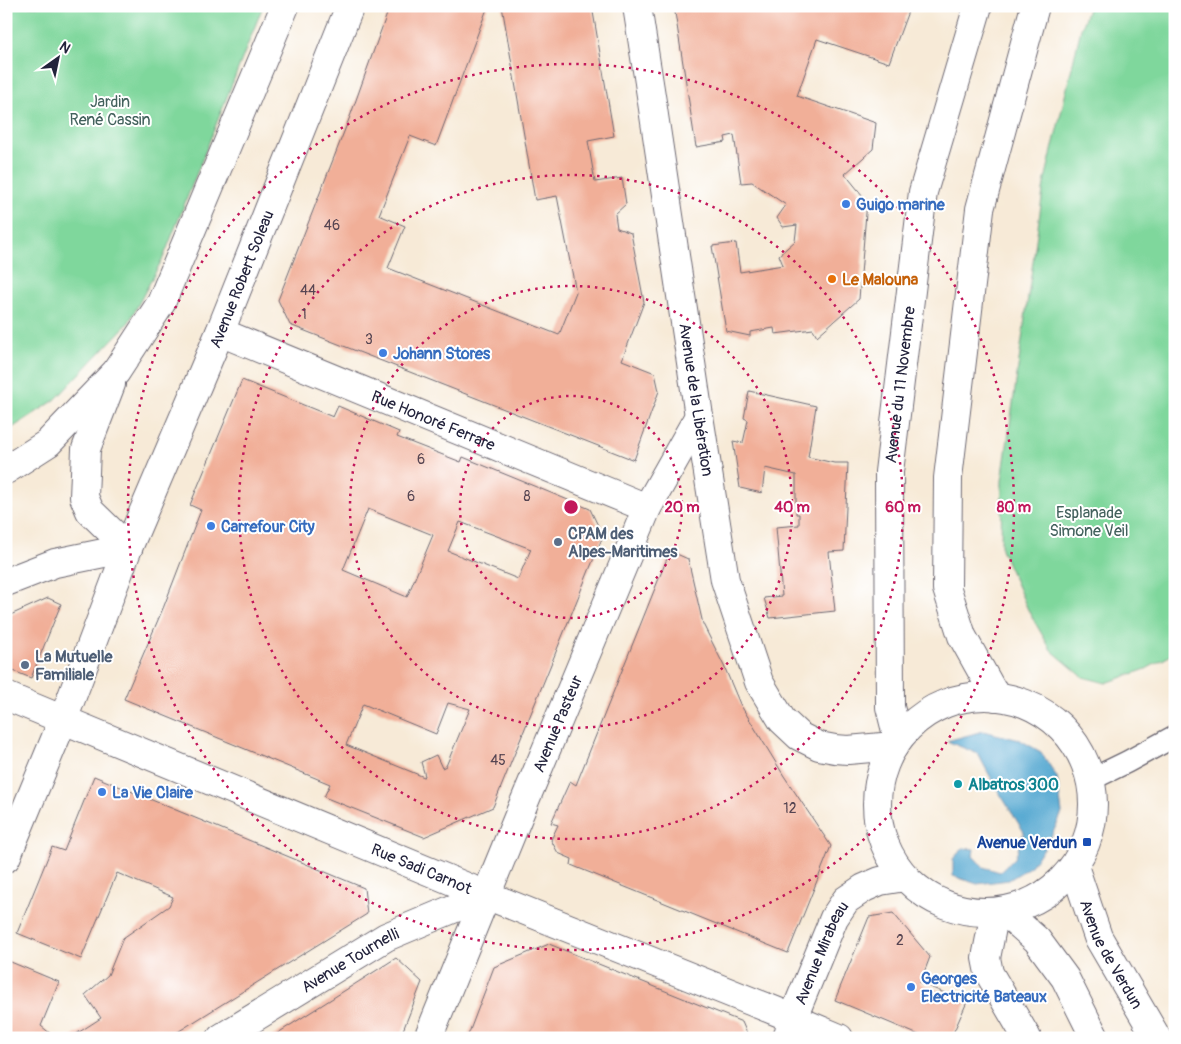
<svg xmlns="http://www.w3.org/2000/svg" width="1181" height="1044" viewBox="0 0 1181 1044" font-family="Pangolin,sans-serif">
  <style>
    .green { fill: #7fd79c; stroke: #507c6c }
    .water { fill: #56a9d1; stroke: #3c6686 }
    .building { fill: #f1af98; fill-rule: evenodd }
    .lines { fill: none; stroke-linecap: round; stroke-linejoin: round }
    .service-casing { stroke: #6d6872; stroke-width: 24 }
    .minor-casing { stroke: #6d6872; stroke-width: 30 }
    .tertiary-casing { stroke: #6d6872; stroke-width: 30 }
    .primary-casing { stroke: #6d6872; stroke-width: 30 }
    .service { stroke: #fff; stroke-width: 21 }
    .minor { stroke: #fff; stroke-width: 28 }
    .tertiary { stroke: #fff; stroke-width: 28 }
    .primary { stroke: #fff; stroke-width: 28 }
    .ring { fill: none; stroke: #c2185b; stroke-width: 2.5; stroke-dasharray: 2.5 5 }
    .shop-dot { fill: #3f7fe0; stroke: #fff; stroke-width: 2 }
    .food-dot { fill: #e8710a; stroke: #fff; stroke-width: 2 }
    .service-dot { fill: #5c6f8a; stroke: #fff; stroke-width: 2 }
    .culture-dot { fill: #0f9aa8; stroke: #fff; stroke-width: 2 }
    .transit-dot { fill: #1a4fb4; stroke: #fff; stroke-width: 2 }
    .labels { text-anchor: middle; stroke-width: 4; stroke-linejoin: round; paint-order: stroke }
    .number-label { font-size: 14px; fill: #564552 }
    .park-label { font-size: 16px; fill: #43615d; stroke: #fff }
    .shop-label { font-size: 16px; font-weight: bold; fill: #366cbe; stroke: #fff; text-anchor: start }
    .street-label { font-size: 16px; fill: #22223b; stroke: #fff }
    .food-label { font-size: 16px; font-weight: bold; fill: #c56008; stroke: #fff; text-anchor: start }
    .service-label { font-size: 16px; font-weight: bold; fill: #4e5e75; stroke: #fff; text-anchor: start }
    .culture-label { font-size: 16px; font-weight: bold; fill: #0d838f; stroke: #fff; text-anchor: start }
    .transit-label { font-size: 16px; font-weight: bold; fill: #164399; stroke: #fff; text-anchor: end }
    .centre { fill: #c2185b; stroke: #fff; stroke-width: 2.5 }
    .ring-label { font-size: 15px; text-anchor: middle; font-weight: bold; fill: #c2185b; stroke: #fff; stroke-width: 4; stroke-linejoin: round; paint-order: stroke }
  </style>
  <rect width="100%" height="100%" fill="#fff"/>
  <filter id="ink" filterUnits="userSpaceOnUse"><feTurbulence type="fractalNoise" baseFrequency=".02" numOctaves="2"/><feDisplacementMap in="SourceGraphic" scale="10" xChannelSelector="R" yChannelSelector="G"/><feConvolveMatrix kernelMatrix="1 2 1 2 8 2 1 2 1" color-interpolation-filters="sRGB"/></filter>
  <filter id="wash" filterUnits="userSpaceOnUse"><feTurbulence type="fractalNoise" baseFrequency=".0096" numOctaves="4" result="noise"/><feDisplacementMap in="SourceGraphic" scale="20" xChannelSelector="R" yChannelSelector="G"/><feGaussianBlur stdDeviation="1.12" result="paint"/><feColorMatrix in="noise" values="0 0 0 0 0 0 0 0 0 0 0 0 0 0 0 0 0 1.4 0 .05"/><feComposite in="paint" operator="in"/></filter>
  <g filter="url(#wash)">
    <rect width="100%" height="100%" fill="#f7ead7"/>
    <path class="green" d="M6 6H263L164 256 129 322 55 400 6 432Z
      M1089 6H1175V653L1146 669 1106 683 1083 677 1051 650 1029 612 1001 549 1002 481 1044 184 1081 29Z"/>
    <path class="water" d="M983 731 1020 740 1041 752 1057 777 1062 813 1048 843 1031 866 1009 880 977 884 953 876V859L963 848 974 849 973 856 983 867 1000 872 1015 858 1024 832 997 789 978 754 947 741Z"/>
    <g id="blocks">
      <path class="building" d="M390 6H488L436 146 410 136 379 215 405 226 388 268 559 335 576 292 557 196 535 200 502 6H592L614 136 588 141 595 182 622 178 626 204 615 214 617 228 631 233 644 302 622 360 655 373 659 391 634 460 290 325 278 300 351 114 380 33Z
        M674 6H910L889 63 817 39 797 96 876 123 873 149 845 174 867 201 859 299 817 336 813 329 775 334 774 328 750 332V336L726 331 712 246 736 243 740 272 783 265 779 255 795 241 797 225 783 227 777 218 786 205 752 182 741 183 734 135 725 137 726 142 696 147Z
        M242 380 333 417 338 406 399 432 397 437 461 462 463 457 590 509 603 536 493 807 424 837 324 797 330 784 124 699 164 606 201 510 190 505ZM368 509 433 535 407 597 343 570ZM460 522 531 549 518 579 448 551ZM448 703 470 709 446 766 442 768 436 755 421 762 425 776 424 777 346 745 363 704 436 734Z
        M749 391 816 406 808 457 834 463H848L844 551 829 552 835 611 770 618 764 598 782 596 776 527 799 525V514H796V475L765 468 762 493 740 488 733 441 743 443 748 420 744 418Z
        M670 551 688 559 703 624 724 666 740 704 784 776 831 846 788 953 571 865 572 859 558 853 551 840 558 825 551 823 570 781 576 785Z
        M48 598 61 604 31 678 6 668V617Z
        M94 776 364 888 367 914 168 1038H70L101 1018 85 995 108 975 123 938 169 906 173 897 117 873 81 959 17 933 52 847 64 851Z
        M893 913 930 957 920 983 967 1002 951 1038H926L835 1000 869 917Z
        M549 944 742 1022 749 1038H467L494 967Z
        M396 958 422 982 400 1038H347L340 1033 336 1038H270Z
        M6 960 59 982 41 1026 56 1038H6Z"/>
    </g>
  </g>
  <g filter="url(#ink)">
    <use href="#blocks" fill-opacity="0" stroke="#6d6872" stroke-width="1"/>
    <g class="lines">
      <defs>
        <path id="service" d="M1090 780 1127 762 1175 736"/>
        <g id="minor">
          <path id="s1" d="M220 332 647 508"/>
          <path id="s2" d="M6 696 486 895 778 1012 839 1038"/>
          <path d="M995 912 986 958 989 973 1027 1038"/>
          <path id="s3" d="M221 1038 386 937 486 895"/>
          <path id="s4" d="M428 1038 521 810 647 508 699 416"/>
          <path id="s5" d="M787 1038 793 1018 834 918 846 900 864 888 880 881 905 877"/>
        </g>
        <g id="tertiary">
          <path id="s6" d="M637 6 652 102 699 416 725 580 759 682 782 720 799 736 819 746 835 749 848 750 894 746"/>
          <circle cx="985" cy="804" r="108"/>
          <path d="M996 697 962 636 947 589 948 478 980 209 1035 6"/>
          <path id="s7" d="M898 739 890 707 889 472 923 192 978 6"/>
          <path d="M6 858 63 720 128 548"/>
          <path id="s8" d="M1074 866 1098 937 1157 1038"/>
          <path d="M1004 911 1037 940 1065 978 1095 1038"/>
        </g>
        <g id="primary">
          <path d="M111 384 86 449 84 497 90 511 128 548"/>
          <path d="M6 470 48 443 116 372 161 303 285 6"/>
          <path id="s9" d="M128 548 220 332 350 6"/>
          <path d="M6 582 55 563 128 548"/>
        </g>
      </defs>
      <use href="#service" class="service-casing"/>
      <use href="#minor" class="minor-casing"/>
      <use href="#tertiary" class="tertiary-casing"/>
      <use href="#primary" class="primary-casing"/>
      <use href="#service" class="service"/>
      <use href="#minor" class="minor"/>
      <use href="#tertiary" class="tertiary"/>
      <use href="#primary" class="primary"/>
    </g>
  </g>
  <g class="ring">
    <circle cx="571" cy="507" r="111"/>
    <circle cx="571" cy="507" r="221"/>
    <circle cx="571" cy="507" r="332"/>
    <circle cx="571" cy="507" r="443"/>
  </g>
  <g class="shop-dot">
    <circle cx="846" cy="204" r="5"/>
    <circle cx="383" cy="353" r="5"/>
    <circle cx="211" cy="526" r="5"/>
    <circle cx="102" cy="792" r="5"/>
    <circle cx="911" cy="987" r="5"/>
  </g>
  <circle class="food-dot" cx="832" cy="279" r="5"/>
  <g class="service-dot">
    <circle cx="558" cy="542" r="5"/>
    <circle cx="25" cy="665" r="5"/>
  </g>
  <circle class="culture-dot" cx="958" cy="784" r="5"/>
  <rect class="transit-dot" x="1082" y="837" width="10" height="10" rx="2.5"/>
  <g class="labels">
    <g class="number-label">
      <text x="332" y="230">46</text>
      <text x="308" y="295">44</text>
      <text x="304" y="319">1</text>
      <text x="369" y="344">3</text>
      <text x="421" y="464">6</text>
      <text x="411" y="501">6</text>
      <text x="527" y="501">8</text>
      <text x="498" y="765">45</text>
      <text x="790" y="813">12</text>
      <text x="900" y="945">2</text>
    </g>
    <g class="park-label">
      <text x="110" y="107">Jardin<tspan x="110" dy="18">René Cassin</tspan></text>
      <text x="1089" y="518">Esplanade<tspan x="1089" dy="18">Simone Veil</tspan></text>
    </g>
    <g class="shop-label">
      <text x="856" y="210">Guigo marine</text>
      <text x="393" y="359">Johann Stores</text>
      <text x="221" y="532">Carrefour City</text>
      <text x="112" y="798">La Vie Claire</text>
      <text x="921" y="984">Georges<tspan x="921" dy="18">Electricité Bateaux</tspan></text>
    </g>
    <g class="street-label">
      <text dy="6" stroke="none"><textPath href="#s9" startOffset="292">Avenue Robert Soleau</textPath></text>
      <text dy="6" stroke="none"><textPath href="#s7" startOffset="356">Avenue du 11 Novembre</textPath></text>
      <text dy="6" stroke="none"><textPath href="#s6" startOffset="398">Avenue de la Libération</textPath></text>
      <text dy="6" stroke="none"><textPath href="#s1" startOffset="231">Rue Honoré Ferrare</textPath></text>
      <text dy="6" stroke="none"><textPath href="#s4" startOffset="340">Avenue Pasteur</textPath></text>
      <text dy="6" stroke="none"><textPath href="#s2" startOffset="450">Rue Sadi Carnot</textPath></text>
      <text dy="6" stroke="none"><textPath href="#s8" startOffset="96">Avenue de Verdun</textPath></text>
      <text dy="6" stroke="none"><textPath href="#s5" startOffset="92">Avenue Mirabeau</textPath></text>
      <text dy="6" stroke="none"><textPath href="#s3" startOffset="151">Avenue Tournelli</textPath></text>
    </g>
    <g class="food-label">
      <text x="842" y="285">Le Malouna</text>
    </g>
    <g class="service-label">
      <text x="568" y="539">CPAM des<tspan x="568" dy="18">Alpes-Maritimes</tspan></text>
      <text x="35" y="662">La Mutuelle<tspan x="35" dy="18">Familiale</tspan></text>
    </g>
    <g class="culture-label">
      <text x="968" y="790">Albatros 300</text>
    </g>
    <g class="transit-label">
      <text x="1077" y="848">Avenue Verdun</text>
    </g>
  </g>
  <circle cx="571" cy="507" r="8" class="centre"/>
  <g class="ring-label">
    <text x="682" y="512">20 m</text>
    <text x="792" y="512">40 m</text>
    <text x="903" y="512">60 m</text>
    <text x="1014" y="512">80 m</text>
  </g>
  <rect width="1181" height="1044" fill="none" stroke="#fff" stroke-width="25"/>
  <g transform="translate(58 58) rotate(33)" stroke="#ffffff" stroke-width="4" paint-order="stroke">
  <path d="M0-4L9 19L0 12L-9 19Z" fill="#22223b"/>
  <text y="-8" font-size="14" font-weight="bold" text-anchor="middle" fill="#22223b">N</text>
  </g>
</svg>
